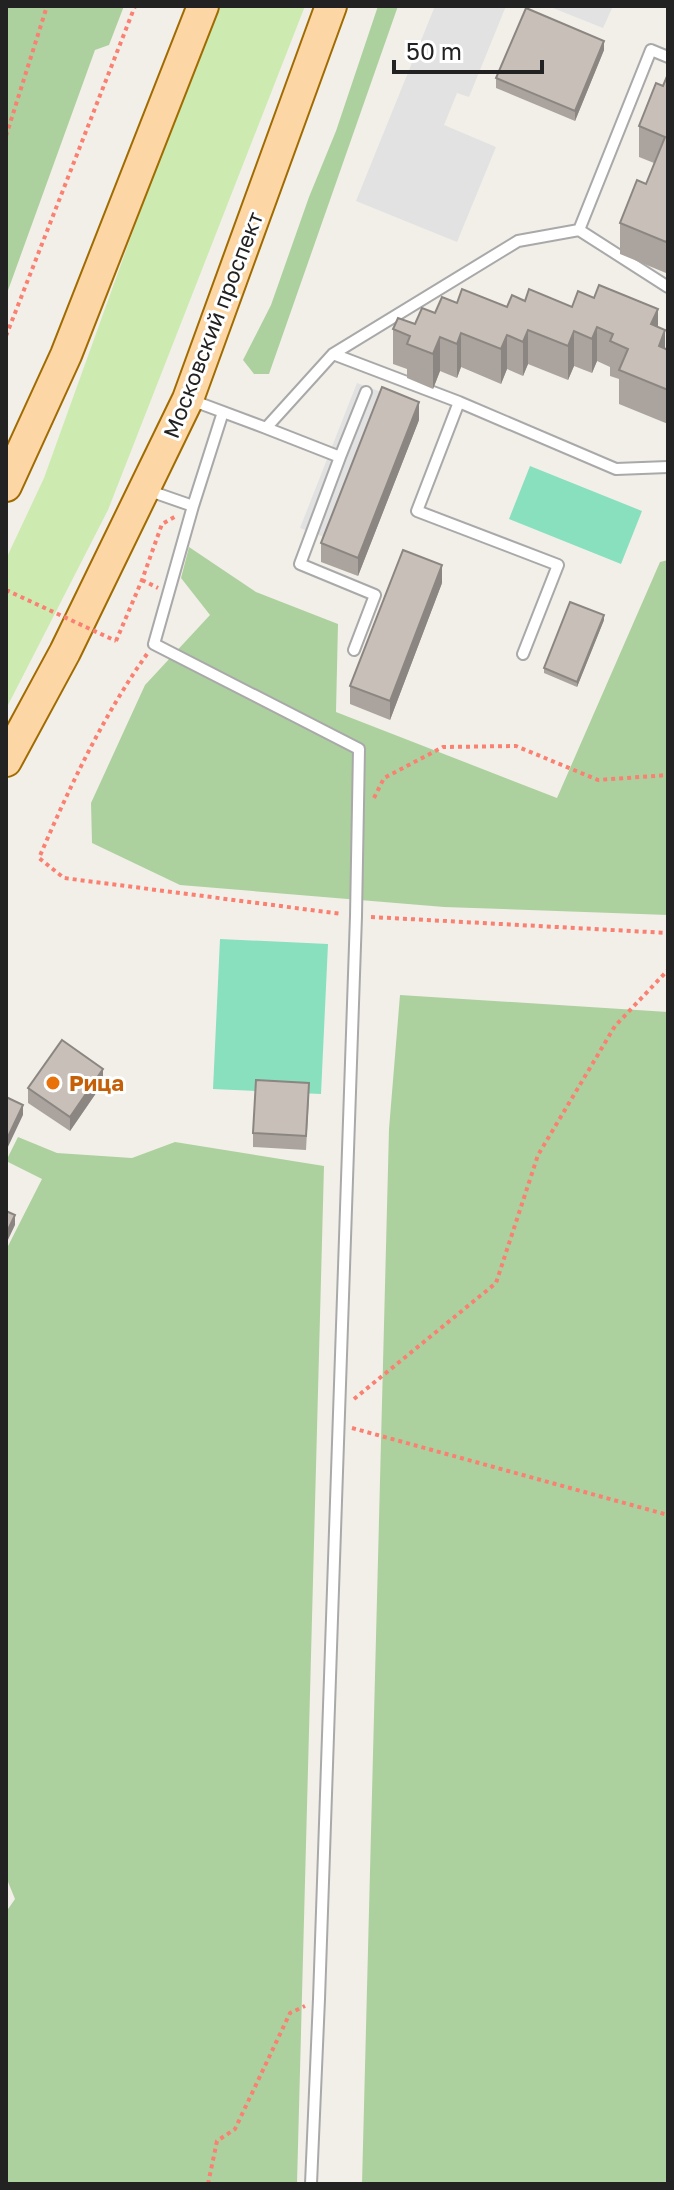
<svg xmlns="http://www.w3.org/2000/svg" width="674" height="2190" viewBox="0 0 674 2190" font-family="'Golos Text',sans-serif">
  <style>
    .grass { fill: #cdebb0 }
    .forest { fill: #add19e }
    .pitch { fill: #88e0be }
    .parking { fill: #e2e2e2 }
    .lines { fill: none; stroke-linecap: round; stroke-linejoin: round }
    .lane-casing { stroke: #a9a9a9; stroke-width: 14 }
    .primary-casing { stroke: #a06b00; stroke-width: 34 }
    .path { stroke: #fa8072; stroke-width: 4; stroke-dasharray: 4 4; stroke-linecap: butt }
    .lane { stroke: #fff; stroke-width: 10 }
    .primary { stroke: #fcd6a4; stroke-width: 30 }
    .path-bridge { stroke: #fa8072; stroke-width: 4; stroke-dasharray: 4 4; stroke-linecap: butt }
    .wall { fill: #aba49e }
    .shaded-wall { fill: #8b8681 }
    .building { fill: #c7bfb8; stroke: #8b8681; stroke-width: 2 }
    .food-dot { fill: #e8710a; stroke: #fff; stroke-width: 3 }
    .labels { text-anchor: middle; stroke-width: 6; stroke-linejoin: round; paint-order: stroke }
    .street-label { font-size: 22px; fill: #222; stroke: #fff }
    .food-label { font-size: 22px; font-weight: bold; fill: #c56008; stroke: #fff; text-anchor: start }
  </style>
  <rect width="100%" height="100%" fill="#f2efe9"/>
  <path class="grass" d="M214 6H305L108 510 6 709V559L44 478Z"/>
  <path class="forest" d="M6 6H124L109 45 95 50 6 296Z
    M378 6H398L269 374H254L243 360 271 305 309 197 336 131Z
    M189 547 256 592 338 624 336 712 557 798 660 562 668 560V915L444 907 180 885 92 843 91 803 145 685 210 615 181 578Z
    M400 995 668 1012V2184H362L389 1129Z
    M18 1137 57 1153 132 1158 175 1142 324 1166 297 2184H6V1912L15 1899 6 1877V1250L42 1179 6 1161Z"/>
  <path class="pitch" d="M530 466 642 511 621 564 509 519Z
    M220 939 328 944 321 1094 213 1089Z"/>
  <path class="parking" d="M435 6H506L469 97 457 93 444 125 496 147 457 242 356 201Z
    M548 6H613L603 28Z
    M357 383 381 392 324 537 300 528Z"/>
  <g class="lines">
    <defs>
      <path id="lane" d="M579 230 668 287
        M333 354 459 402 417 511 558 565 523 654
        M191 400 266 428 333 354 518 241 579 230 651 50 668 57
        M459 402 616 469 668 467
        M223 412 193 506 154 644 359 749 356 916 319 1999 311 2184
        M266 428 340 457 300 564 375 595 354 650
        M340 457 366 392
        M147 490 193 506"/>
      <path id="primary" d="M6 486 66 355 203 6
        M6 761 65 652 188 399 331 6"/>
    </defs>
    <use href="#lane" class="lane-casing"/>
    <use href="#primary" class="primary-casing"/>
    <path class="path" d="M6 136 47 6
      M6 336 135 6
      M142 580 158 588
      M116 641 142 580 162 524 176 516
      M147 654C103 716 69 788 39 858L64 878 342 914
      M374 798 384 778 443 747 516 746 598 780 668 775
      M371 917 668 933
      M354 1399 496 1283 538 1155 615 1026 668 970
      M352 1428 668 1515
      M208 2184 217 2141 235 2129 290 2013 305 2006"/>
    <use href="#lane" class="lane"/>
    <use href="#primary" class="primary"/>
    <path class="path-bridge" d="M6 590 116 641"/>
  </g>
  <path class="wall" d="M604 50 575 121 496 88V78Z
    M668 74 666 273 620 254V223L646 184 654 163 639 157V126L663 86Z
    M525 301 572 307 658 327 665 349 668 350V424L619 404V379L610 376V367L597 361 592 373 574 366 568 380 528 364 523 376 507 369 501 384 461 367 457 378 440 371 433 389 407 378V369L393 364V329L415 324 457 303 507 307Z
    M419 420 358 576 321 562V543Z
    M442 583 390 720 350 704V686Z
    M604 620 577 687 544 673V668Z
    M103 1083 70 1131 28 1103V1088Z
    M309 1097 306 1150 253 1147V1133Z"/>
  <path class="shaded-wall" d="M604 41V50L575 121V111Z
    M668 238V269L666 273V242Z
    M658 309V343L651 324Z
    M597 327V361L592 373V339Z
    M528 330V364L523 376V342Z
    M665 330V364L659 346Z
    M574 331V366L568 380V346Z
    M461 333V367L457 378V344Z
    M507 335V369L501 384V349Z
    M440 337V371L433 389V354Z
    M419 402V420L358 576V558Z
    M442 565V583L390 720V701Z
    M604 615V620L577 687V682Z
    M103 1069V1083L70 1131V1117Z
    M23 1105V1115L6 1151V1141Z
    M15 1215V1225L6 1244V1234Z"/>
  <path class="building" d="M526 8 604 41 575 111 496 78Z
    M668 74V238L666 242 620 223 637 180 646 184 665 137 639 126 656 83 663 86Z
    M599 285 658 309 651 324 665 330 659 346 668 350V390L619 370 628 349 610 341 613 334 597 327 592 339 574 331 568 346 528 330 523 342 507 335 501 349 461 333 457 344 440 337 433 354 407 344 410 336 393 329 398 318 415 324 422 308 435 313 442 297 457 303 462 289 507 307 512 295 525 301 529 289 572 307 578 291 594 298Z
    M382 387 419 402 358 558 321 543Z
    M403 550 442 565 390 701 350 686Z
    M570 602 604 615 577 682 544 668Z
    M62 1040 103 1069 70 1117 28 1088Z
    M256 1080 309 1083 306 1136 253 1133Z
    M6 1097 23 1105 6 1141Z
    M6 1211 15 1215 6 1234Z"/>
  <circle class="food-dot" cx="53" cy="1083" r="8"/>
  <g class="labels">
    <g class="street-label">
      <text transform="translate(213 325) rotate(-69)" y="8">Московский проспект</text>
    </g>
    <g class="food-label">
      <text x="69" y="1091">Рица</text>
    </g>
  </g>
  <rect width="674" height="2190" fill="none" stroke="#222222" stroke-width="16"/>
  <path d="M394 60v12h148v-12" fill="none" stroke="#222222" stroke-width="4"/>
  <text x="406" y="60" font-size="24" fill="#222222" stroke="#ffffff" stroke-width="6" paint-order="stroke">50 m</text>
</svg>
